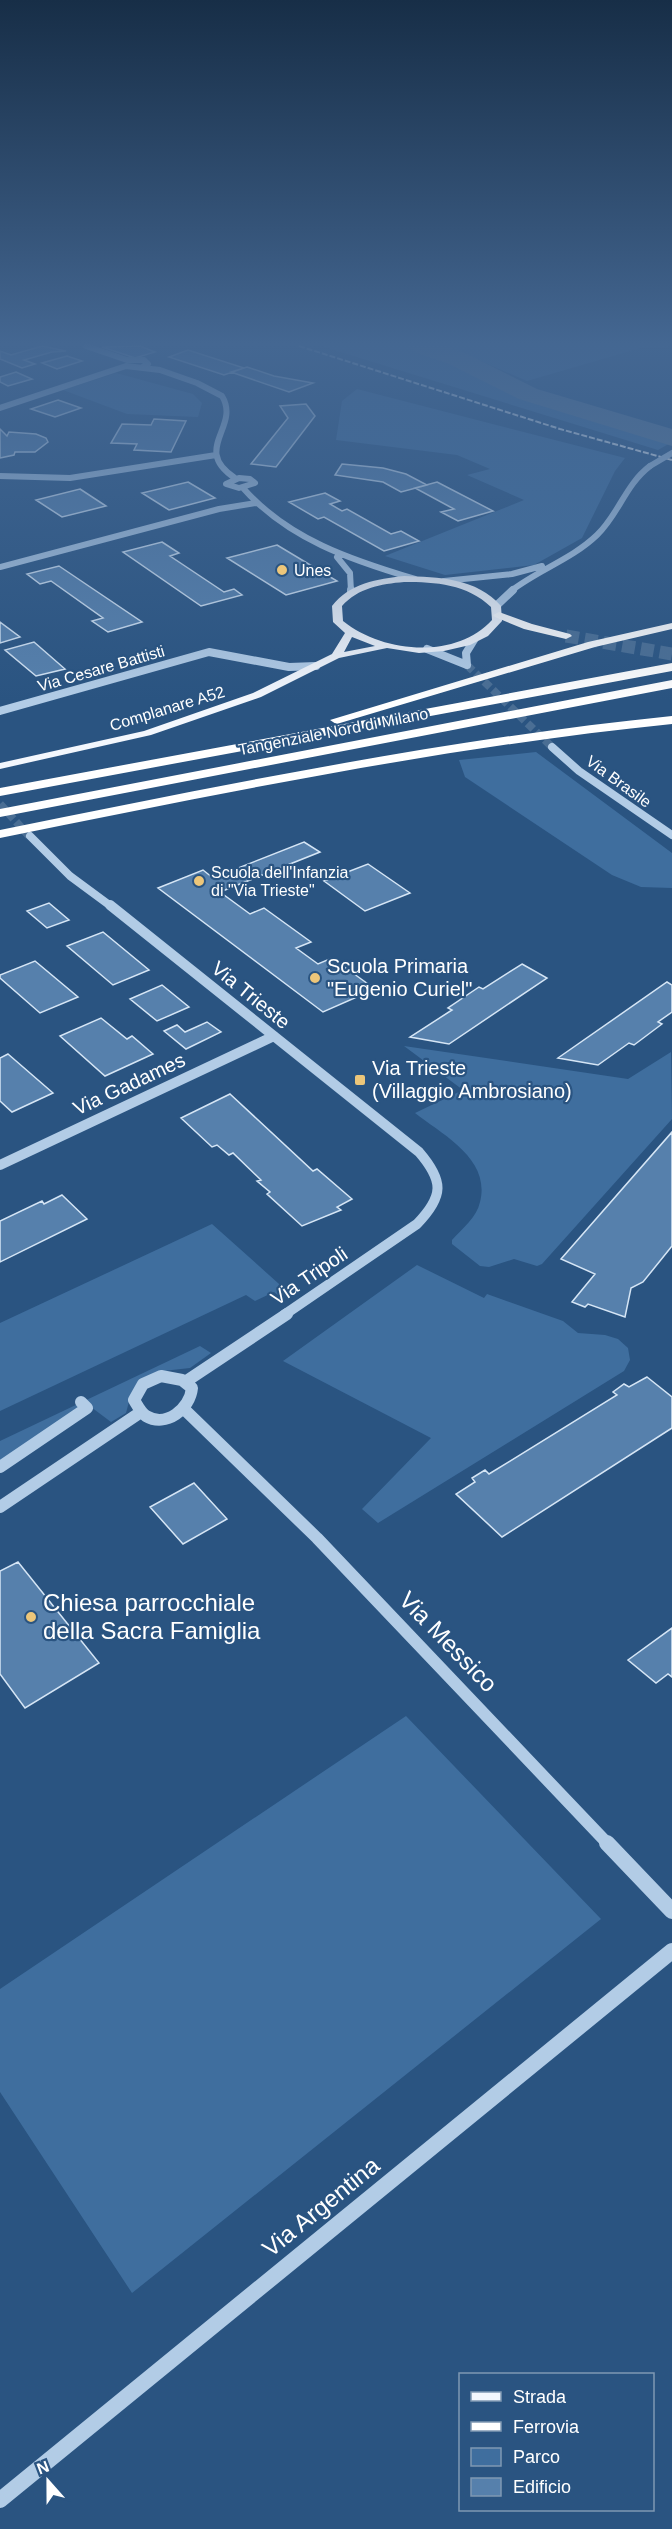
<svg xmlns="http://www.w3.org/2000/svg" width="672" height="2529" viewBox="0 0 672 2529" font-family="Arial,sans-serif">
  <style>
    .green { fill: #3f6e9e }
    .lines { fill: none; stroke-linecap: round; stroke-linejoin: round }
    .river { fill: #5c7998; fill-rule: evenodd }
    .building { fill: #5680ac; stroke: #d5e5f5; stroke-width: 1.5 }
    .minor-tunnel { stroke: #4a6e94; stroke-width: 8; stroke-dasharray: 8 4; stroke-linecap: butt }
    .highway-tunnel { stroke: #4a6e94; stroke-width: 13; stroke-dasharray: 13 6; stroke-linecap: butt }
    .minor-far4 { stroke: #b2cce6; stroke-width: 6 }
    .minor-far3 { stroke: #b2cce6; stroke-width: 8 }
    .minor-far2 { stroke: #b2cce6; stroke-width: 10 }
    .minor-far1 { stroke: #b2cce6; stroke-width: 12 }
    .minor { stroke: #b2cce6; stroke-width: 16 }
    .major { fill: #f3f7fd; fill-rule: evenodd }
    .highway { fill: #fff; fill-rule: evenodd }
    .rail { stroke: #fff; stroke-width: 2; stroke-dasharray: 6 2; stroke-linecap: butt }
    .minor-bridge { stroke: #b2cce6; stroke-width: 6 }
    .poi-dot { fill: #ecc67a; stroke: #2a5481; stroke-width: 2 }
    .labels { text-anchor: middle; stroke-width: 4.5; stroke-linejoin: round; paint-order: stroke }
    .far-poi-label { font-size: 16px; fill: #fff; stroke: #2a5481; text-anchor: start }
    .far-street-label { font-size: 16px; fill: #fff; stroke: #2a5481 }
    .poi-label { font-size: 20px; fill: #fff; stroke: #2a5481; text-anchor: start }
    .street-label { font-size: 20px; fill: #fff; stroke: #2a5481 }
    .near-poi-label { font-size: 24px; fill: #fff; stroke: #2a5481; text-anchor: start }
    .near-street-label { font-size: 24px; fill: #fff; stroke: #2a5481 }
  </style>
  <rect width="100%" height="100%" fill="#2a5481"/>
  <path class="green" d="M321 346H409L452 360 523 395 672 442 658 450Z
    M446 346H668V348L644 347 527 381Z
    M116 373 193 394 202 403 198 417 127 414 63 390Z
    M357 389 625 458 615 471 582 538 534 565 445 575 385 556 524 500 467 475 490 469 457 455 336 440 342 401Z
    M536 752 672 853V888L641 887 612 875 465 777 459 760Z
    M404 1046 628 1079 671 1052 672 1119 542 1264 537 1266 514 1259 489 1267 480 1266 452 1244V1240C462 1229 477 1217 480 1202 491 1159 443 1135 415 1113L463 1090Z
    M212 1224 288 1292 280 1297 274 1292 255 1301 246 1295 0 1411V1323Z
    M417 1265 484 1298 487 1294 563 1321 578 1333 605 1335 618 1339 628 1348 630 1360 624 1371 378 1523 362 1509 431 1438 283 1361Z
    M200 1346 211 1353 190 1368 163 1371 131 1394 126 1413 111 1422 87 1404 0 1462V1441Z
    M406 1716 601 1919 132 2293 0 2092V1989Z"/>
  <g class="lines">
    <path class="river" d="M409 346H446L467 354 537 389 672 429V446L519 399 449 364 412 351Z"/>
  </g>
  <path class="building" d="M42 346 66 351 52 352 24 360 35 364 22 368 0 359V351L11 355Z
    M140 346 155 352 135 358 102 347Z
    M188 350 244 368 224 375 169 357Z
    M67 356 82 361 57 369 42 363Z
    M247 367 274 376 313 383 289 392 231 372Z
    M16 372 32 379 8 386 0 382V377Z
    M58 400 81 408 55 417 31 409Z
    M306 404 315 416 276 467 251 464 288 418 280 406Z
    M154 419 186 421 171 452 134 450 137 444 111 443 122 424 151 425Z
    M0 429 7 436 9 432 36 434 46 438 48 442 35 452H15L14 455 0 458Z
    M342 464 383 468 406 474 427 485 401 492 383 482 335 475Z
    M188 482 215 498 169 510 142 493Z
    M437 482 493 511 458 521 441 512 454 509 415 488Z
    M80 489 106 506 62 517 36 500Z
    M325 493 340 501 330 504 342 511 347 509 391 534 401 531 419 541 384 551 324 517 318 519 289 502Z
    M162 542 179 553 170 556 224 592 234 589 242 595 201 606 123 552Z
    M277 545 337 581 286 595 227 558Z
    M59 566 142 622 108 632 92 621 103 618 51 581 40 584 27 574Z
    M0 622 20 637 0 643Z
    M34 642 65 669 36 676 5 650Z
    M304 842 320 852 220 892 250 914 264 908 311 942 296 948 318 964 332 958 375 989 323 1012 158 888 203 870 213 878Z
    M368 864 410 893 365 911 324 881Z
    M49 903 69 920 47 928 27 911Z
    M103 932 149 970 113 985 67 946Z
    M35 961 78 997 40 1013 0 978V975Z
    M522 964 547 978 449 1044 410 1037 452 1010 448 1008 479 987 483 989Z
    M667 982 672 985V1012L658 1022 662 1024 634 1045 629 1043 598 1065 558 1058Z
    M162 985 189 1007 157 1021 130 999Z
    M101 1018 127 1039 132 1036 153 1054 105 1076 60 1036Z
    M207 1022 221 1032 186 1049 164 1031 177 1025 185 1032Z
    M8 1054 53 1093 12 1112 0 1101V1058Z
    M230 1094 313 1171 317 1169 352 1199 337 1207 341 1210 302 1226 267 1194 270 1192 257 1181 261 1180 233 1153 229 1155 217 1145 212 1147 181 1118Z
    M672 1132V1246L643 1282 631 1288 625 1317 588 1304 585 1307 572 1302 595 1274 561 1259Z
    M62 1195 87 1219 0 1262V1221L42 1201 44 1204Z
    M647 1377 672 1397V1428L502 1537 456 1494 475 1482 472 1478 485 1470 489 1474 617 1395 613 1392 624 1384 629 1387Z
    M194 1483 227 1519 183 1544 150 1507Z
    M18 1562 99 1663 25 1708 0 1674V1571Z
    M672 1628V1677L668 1674 656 1683 628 1660Z"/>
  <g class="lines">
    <path class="minor-tunnel" d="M467 665 552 747
      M0 804 29 836"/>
    <path class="highway-tunnel" d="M566 636 672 654"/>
    <path class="minor-far4" d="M86 346 127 360H144L148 364 144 366
      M0 408 126 366 160 370 197 383 222 396C241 427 191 449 235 478
      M0 476 70 478 216 455
      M239 478 250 479 255 483 239 488 226 484Z
      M243 488C288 539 351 560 415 579
      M337 557 350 573 351 591
      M0 567 219 509 256 503
      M444 581 512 574 542 566
      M511 591C538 570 572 559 597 535 619 514 625 485 650 466"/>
    <path class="minor-far3" d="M351 592V590
      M496 606 513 590
      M427 649 467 665
      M467 665 466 653 474 640
      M0 711 209 652 289 667 316 666
      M552 747 579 771 672 835
      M30 836 70 876 112 907"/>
    <path class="minor-far2" d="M110 905 419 1152C444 1181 444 1196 417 1224L284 1315
      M0 1165 274 1036"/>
    <path class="minor-far1" d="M161 1376 182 1380 192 1388C190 1409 166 1428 146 1416 141 1413 137 1405 134 1400L143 1384Z
      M185 1382 287 1314
      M185 1410 317 1538 609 1845
      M0 1467 87 1408 81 1402
      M0 1507 141 1412"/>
    <path class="minor" d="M607 1843 672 1911
      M0 2500 672 1951"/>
    <path class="major" d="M404 576C438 577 477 578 501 606L502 621 488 636 470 645 444 651 419 653 387 648 339 658 261 697 151 735 0 769V763L144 731 253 693 332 654 345 633 333 622 332 606C350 583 377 579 404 576ZM404 582C436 582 467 584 491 607L492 620C455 660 383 653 343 621L342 606C358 588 381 584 404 582ZM352 637 375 646 344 652Z"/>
    <path class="highway" d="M499 612 532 624 570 634 572 636 566 639 524 629 495 617 493 615Z
      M672 623V629L595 647 340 723 336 724 330 720 588 642Z
      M672 663V671L0 796V788Z
      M672 680V688L0 817V809Z
      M672 716V724C445 747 223 793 0 838V830C223 785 445 739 672 716Z"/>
    <path class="rail" d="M299 346 560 429 672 460"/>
    <path class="minor-bridge" d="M650 466 672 453"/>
  </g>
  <linearGradient id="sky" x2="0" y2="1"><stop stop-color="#172e47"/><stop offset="0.49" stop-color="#446792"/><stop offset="1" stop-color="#446792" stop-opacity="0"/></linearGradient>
  <rect width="672" height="701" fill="url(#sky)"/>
  <g class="poi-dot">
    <circle cx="282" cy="570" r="6"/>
    <circle cx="199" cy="881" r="6"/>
    <circle cx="315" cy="978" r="6"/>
    <rect x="354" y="1074" width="12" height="12" rx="3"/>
    <circle cx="31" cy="1617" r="6"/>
  </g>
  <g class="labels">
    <g class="far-poi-label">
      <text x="294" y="576">Unes</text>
      <text x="211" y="878">Scuola dell'Infanzia<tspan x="211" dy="18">di "Via Trieste"</tspan></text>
    </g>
    <g class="far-street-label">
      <text transform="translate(101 668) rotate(-16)" y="6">Via Cesare Battisti</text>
      <text transform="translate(167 708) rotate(-17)" y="6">Complanare A52</text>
      <text transform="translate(333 731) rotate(-11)" y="6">Tangenziale Nord di Milano</text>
      <text transform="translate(619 781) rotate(36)" y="6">Via Brasile</text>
    </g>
    <g class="poi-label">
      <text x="327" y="973">Scuola Primaria<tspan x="327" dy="23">"Eugenio Curiel"</tspan></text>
      <text x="372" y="1075">Via Trieste<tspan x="372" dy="23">(Villaggio Ambrosiano)</tspan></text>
    </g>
    <g class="street-label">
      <text transform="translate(251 995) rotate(39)" y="7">Via Trieste</text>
      <text transform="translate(129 1084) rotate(-25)" y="7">Via Gadames</text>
      <text transform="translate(309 1276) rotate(-34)" y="7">Via Tripoli</text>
    </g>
    <g class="near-poi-label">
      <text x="43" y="1611">Chiesa parrocchiale<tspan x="43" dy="28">della Sacra Famiglia</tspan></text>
    </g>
    <g class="near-street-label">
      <text transform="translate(448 1642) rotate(46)" y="8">Via Messico</text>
      <text transform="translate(321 2207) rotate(-39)" y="8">Via Argentina</text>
    </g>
  </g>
  <rect x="459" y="2373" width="195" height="138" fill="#2a5481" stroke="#7f98b3" stroke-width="1.5"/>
  <rect x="471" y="2392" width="30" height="9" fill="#f3f7fd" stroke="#7f98b3" stroke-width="1.5"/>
  <text x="513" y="2403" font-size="18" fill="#ffffff">Strada</text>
  <rect x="471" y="2422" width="30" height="9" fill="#ffffff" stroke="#7f98b3" stroke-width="1.5"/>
  <text x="513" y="2433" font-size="18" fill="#ffffff">Ferrovia</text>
  <rect x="471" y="2448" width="30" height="18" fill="#3f6e9e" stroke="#7f98b3" stroke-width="1.5"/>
  <text x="513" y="2463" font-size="18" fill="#ffffff">Parco</text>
  <rect x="471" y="2478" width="30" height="18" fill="#5680ac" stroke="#7f98b3" stroke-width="1.5"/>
  <text x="513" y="2493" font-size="18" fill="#ffffff">Edificio</text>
  <g transform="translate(48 2481) rotate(339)" stroke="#2a5481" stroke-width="4.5" paint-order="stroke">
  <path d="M0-4.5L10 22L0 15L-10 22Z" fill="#ffffff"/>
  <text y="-9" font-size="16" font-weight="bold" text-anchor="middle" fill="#ffffff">N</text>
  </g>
</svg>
